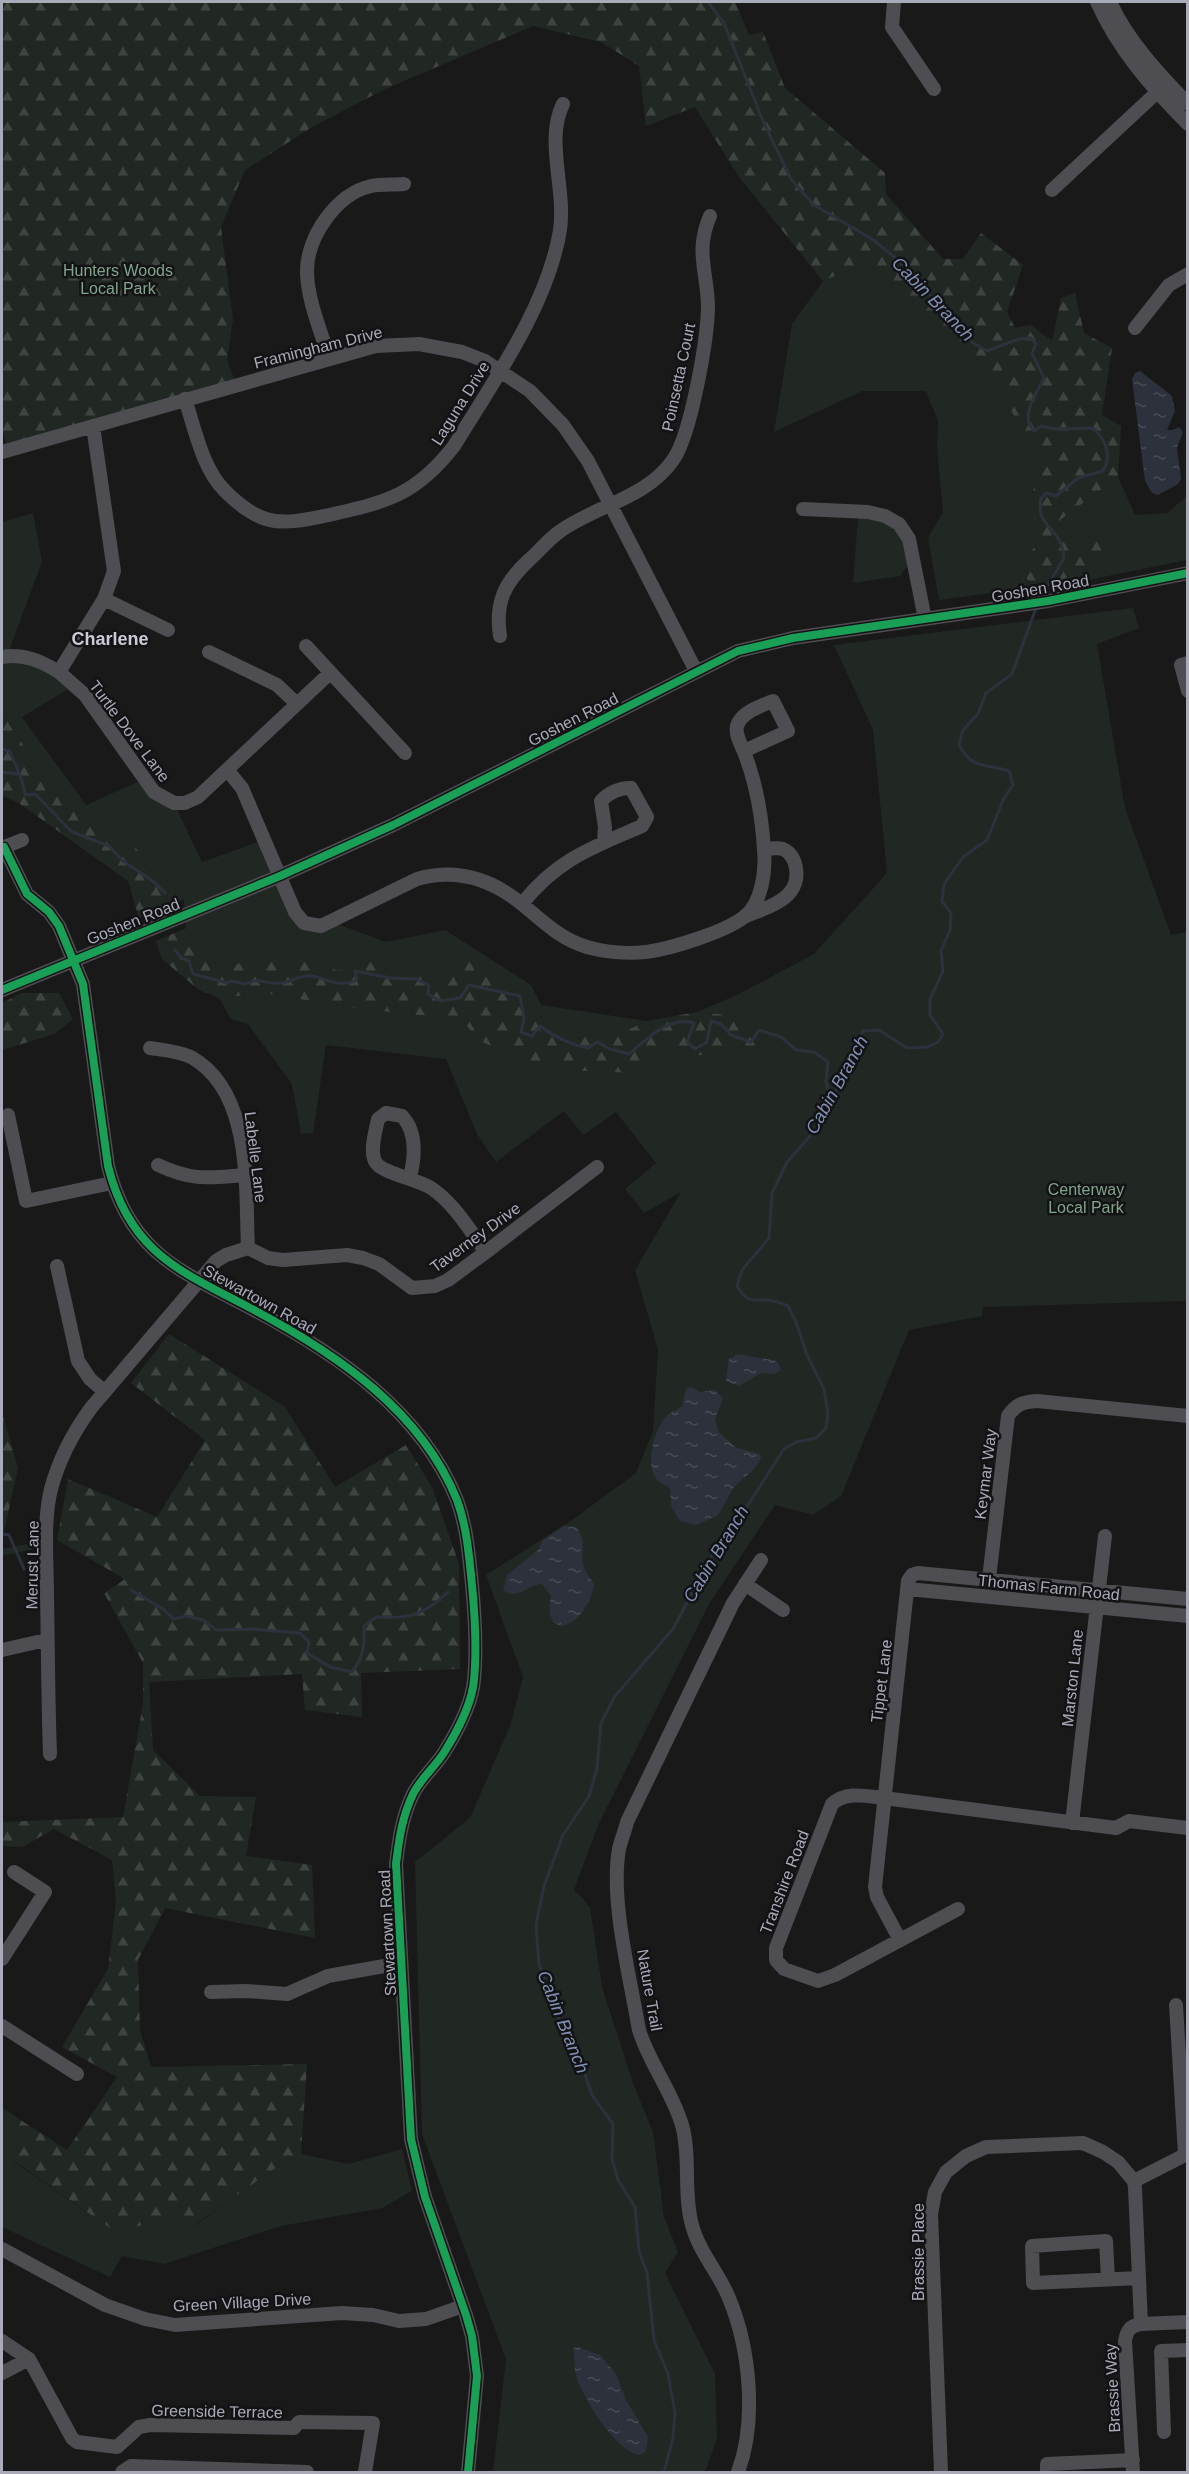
<svg xmlns="http://www.w3.org/2000/svg" width="1189" height="2474" viewBox="0 0 1189 2474" font-family="Helvetica,sans-serif">
  <style>
    .green { fill: #212823 }
    .forest { fill: url(#forest-firs) }
    .water { fill: url(#water-ripples) }
    .lines { fill: none; stroke-linecap: round; stroke-linejoin: round }
    .stream { stroke: #2c313b; stroke-width: 3 }
    .minor { stroke: #4d4d52; stroke-width: 14 }
    .cycleway-casing { stroke: #131315; stroke-width: 11 }
    .cycleway { stroke: #1a9f57; stroke-width: 8 }
    .labels { text-anchor: middle; stroke-width: 5; stroke-linejoin: round; paint-order: stroke }
    .park-label { font-size: 16px; fill: #81a48c; stroke: #131315 }
    .street-label { font-size: 16px; fill: #aaabb9; stroke: #131315 }
    .water-label { font-size: 18px; font-style: italic; fill: #8190b4; stroke: #131315 }
    .neighbourhood-label { font-size: 18px; font-weight: bold; fill: #cbcbd5; stroke: #131315 }
  </style>
  <defs>
    <pattern id="forest-firs" width="22" height="20" patternUnits="userSpaceOnUse" patternTransform="scale(1.5)"><rect width="22" height="20" fill="#212823"/><path d="M5 1l3.5 6h-7zM16 11l3.5 6h-7z" fill="#3f4441"/></pattern>
    <pattern id="water-ripples" width="26" height="14" patternUnits="userSpaceOnUse" patternTransform="scale(1.5)"><rect width="26" height="14" fill="#2c313b"/><path d="M2 4q2-2 4 0t4 0M15 11q2-2 4 0t4 0" fill="none" stroke="#484c55"/></pattern>
  </defs>
  <rect width="100%" height="100%" fill="#191919"/>
  <path class="green" d="M867 262 984 366 1013 414 1024 445 1046 454 1029 502 1040 536 1020 572 1035 587 939 600 928 538 943 512 937 448 938 421 926 391H862L774 432 792 324 823 281Z
    M1118 477 1135 515 1167 513 1187 496V560L1063 585 1112 555 1105 541H1074L1059 520Z
    M33 513 42 562 7 656 17 655 75 685 22 717 86 805 144 779 174 803 202 862 264 840 304 923 332 922 386 942 445 930 531 985 541 1005 647 1021 610 1038 592 1033 579 1039 543 1021 526 991 452 980 438 990 420 974 398 976 372 961 337 971 324 962H257L220 965 204 958 186 928 184 899 129 841 74 811 45 781 7 718 2 717V522Z
    M858 517C897 523 898 525 910 562L900 576 853 583Z
    M1133 608 1139 628 1097 644 1125 808 1171 935 1187 932V1301L983 1307 982 1316 909 1330 841 1496 813 1515 775 1505 709 1604 599 1823 574 1890 590 1907 602 1987 633 2083 653 2132 664 2217 678 2252 665 2273 715 2374 717 2439 705 2472H493L506 2359 422 2134 415 1862 470 1818 510 1726 523 1677 486 1575 575 1518 636 1473 653 1431 658 1350 635 1270 681 1192 644 1213 625 1189 656 1163 616 1112 583 1135 564 1111 496 1162 477 1134 446 1059 326 1045 313 1133 301 1134 292 1084 248 1024 231 1019 219 998 265 993 345 1007 463 1020 476 1039 653 1054 678 1049 693 1056 766 1049 752 1017 697 1012 739 994 814 954 887 873 873 730 834 645Z
    M38 1542V1548L2 1556V1549Z
    M2 2107 19 2119 14 2162 117 2233 158 2220 194 2226 274 2169 301 2154 349 2164 402 2149 412 2191 382 2208 281 2226 164 2264 122 2256 110 2277 2 2227Z"/>
  <path class="forest" d="M2 2H735L749 35 763 32 785 88 885 173 886 194 943 259H963L981 233 1023 265 1007 312 1015 328 1031 325 1052 341 1061 298 1075 293 1084 333 1112 348 1102 415 1121 426 1118 477 1060 520 1074 541H1106L1112 555 1063 585 1035 587 1020 572 1040 536 1029 502 1046 454 1024 445 1013 414 984 366 867 262 823 281 739 177 695 107 646 126 639 66 601 42 533 26 383 90 314 126 245 170 221 227 233 319 227 360 236 384 8 450 2 429Z
    M2 717 7 718 45 781 74 811 129 841 184 899 139 918 128 881 20 804 2 795Z
    M186 928 204 958 220 965 257 962H324L337 971 372 961 398 976 420 974 438 990 452 980 448 964 466 959 526 991 543 1021 579 1039 592 1033 610 1038 647 1021 697 1012 752 1017 766 1049 693 1056 678 1049 653 1054 637 1073 560 1070 511 1055 476 1039 463 1020 345 1007 265 993 219 998 199 990 162 959 156 941Z
    M22 993H59L73 1019 54 1034 2 1050V1003Z
    M169 1334 285 1407 335 1487 406 1445 432 1487 459 1564 460 1669 361 1673 362 1717 305 1710 302 1674 149 1682 153 1750 200 1796 256 1797 246 1856 312 1865 315 1938 165 1908 138 1960 140 2030 151 2067 307 2064 301 2154 274 2169 193 2226 158 2220 117 2233 14 2161 19 2119 67 2150 117 2077 62 2047 108 1969 116 1902 112 1860 54 1829 22 1847 2 1846V1822L123 1817 143 1704V1663L104 1593 125 1579 57 1540 68 1479 157 1517 205 1440 131 1383Z
    M2 1412 18 1468 2 1541Z"/>
  <path class="water" d="M1140 371 1172 396 1175 411 1167 430H1172L1179 427 1183 432 1177 448 1181 479 1178 484 1158 495 1152 493 1145 481 1132 379 1135 373Z
    M738 1354 777 1361 781 1370 775 1374 761 1373 739 1386 726 1381 729 1359Z
    M690 1387 700 1392 714 1390 723 1398 715 1419 719 1432 735 1447 760 1454 761 1458 755 1468 734 1487 718 1515 697 1525 680 1521 671 1506 670 1488C665 1485 659 1483 655 1477 646 1463 654 1432 664 1419 669 1412 676 1411 682 1406L686 1389Z
    M564 1526 576 1527C588 1544 580 1548 583 1564 584 1573 592 1578 594 1585 591 1602 579 1623 561 1626 547 1621 549 1608 551 1596L542 1584C529 1584 516 1601 503 1590L507 1575 538 1550 543 1540Z
    M578 2347 600 2355 616 2374 626 2400 648 2437 646 2451 640 2455C615 2451 581 2396 575 2372 574 2364 575 2356 573 2348Z"/>
  <g class="lines">
    <path class="stream" d="M708 2 724 23 763 121 791 179 814 205 872 239 898 260 972 342 987 351 1019 339 1031 338 1036 344 1032 353 1044 378C1037 393 1019 416 1034 431L1041 426 1055 429 1093 428C1106 440 1112 456 1103 471L1078 478 1056 496 1047 493 1041 498C1036 524 1053 525 1061 544 1063 548 1063 554 1064 558L1040 598
      M2 749 9 751C16 764 23 780 25 795L35 794 72 832 109 846 123 861 154 882 165 893
      M2 772 18 774
      M175 950 181 958 189 961 193 974 228 983 230 981 245 984C261 976 265 985 281 983 291 982 301 974 312 976 329 980 340 988 357 980L355 971 390 978 416 979 429 985 428 994 440 1001 460 998 469 985 520 996 524 1019 521 1032 532 1036 540 1026C555 1038 569 1044 588 1048L597 1042 610 1049 629 1054C648 1039 667 1016 694 1023L687 1042 695 1049 707 1042 711 1021 721 1024 731 1035 751 1042 759 1030 781 1037 796 1050 814 1052 828 1062 826 1081 830 1100
      M2 1534 9 1535 24 1569
      M131 1590 163 1609 174 1619 186 1616 203 1620 216 1630 252 1629 300 1633 309 1642 307 1653 330 1667 352 1672C363 1659 365 1644 364 1626L376 1617C410 1619 424 1615 448 1592
      M664 2472 673 2438 675 2413 668 2374 654 2340 647 2273 639 2251 635 2207 618 2180 612 2159 613 2124 592 2095 577 2051 560 2022 539 1964 536 1925 544 1886 563 1835 589 1796 597 1768 601 1723 615 1696 673 1629 717 1546 742 1514 784 1449 796 1442 816 1438 826 1428 828 1413 824 1389 807 1355 796 1322 788 1306C783 1304 779 1302 774 1301 755 1297 749 1307 737 1286L742 1270 769 1238 772 1193 787 1162 820 1125 863 1031 879 1030 907 1048 927 1047 938 1042 943 1034 930 1015V999L943 971 941 951 950 930 951 913 942 901 944 884 963 857 987 840 1004 798 1013 785 1009 771C985 763 972 770 959 745L963 730 978 714 986 693 1012 674 1036 608"/>
    <path class="minor" d="M894 2 892 27 934 89
      M1097 2C1118 49 1151 87 1188 124
      M1110 2C1128 41 1158 73 1188 104
      M1052 190 1167 83
      M1135 328 1169 285 1188 274
      M329 358C321 331 308 302 307 273 306 238 336 194 371 186 381 184 393 185 404 184
      M185 399C195 429 202 468 225 491 236 502 250 514 266 519 286 525 309 519 329 515 387 502 416 495 454 446 493 382 548 305 560 230 566 189 545 140 563 104
      M93 426 114 571 104 599 59 672 85 695 154 792 174 803H185L198 797 330 673
      M2 452 376 346 419 344 462 352 485 361 530 391 563 425 588 461 696 671
      M803 509 868 512 885 516 899 524 909 539 925 619
      M104 599 168 630
      M500 636C495 603 504 583 529 560 539 551 548 540 559 532 596 505 646 499 673 460 691 435 708 337 708 305 707 272 695 250 710 216
      M306 646 405 753
      M209 652 277 685 296 703
      M2 657C23 653 41 661 59 672
      M1188 663 1181 665 1188 691
      M228 771 242 788 295 912 304 923 321 926 417 879C456 868 492 879 523 905 544 922 560 939 587 947 604 952 627 954 646 952 670 949 725 932 744 917 762 904 766 870 764 850 762 817 756 782 744 752 741 744 735 735 737 726 741 712 761 706 773 701L788 731 744 751
      M4 847 22 840
      M2 848 4 847 27 894 49 912 59 926 83 984 108 1166C130 1255 183 1272 256 1311 338 1355 421 1411 457 1500 467 1527 469 1556 472 1585 475 1616 477 1649 474 1680 472 1704 458 1730 445 1751 436 1766 421 1778 413 1794 402 1817 399 1839 396 1864L411 2139 425 2197 466 2315 472 2336 477 2376 468 2472
      M522 904C556 860 593 847 642 826L647 817 631 788C621 787 608 793 601 801L605 827 604 842
      M746 916C760 910 782 904 791 891 800 879 798 856 783 849 778 847 770 849 764 849
      M2 990 280 876 393 825 738 651 793 638 1048 601 1188 573
      M150 1048C163 1050 178 1051 191 1057 253 1092 245 1187 248 1248
      M8 1115 26 1201 112 1183
      M158 1165C192 1181 208 1178 244 1175
      M410 1177C415 1157 417 1132 402 1116L386 1113 378 1119C376 1130 368 1154 377 1164 384 1173 419 1180 431 1188 454 1203 470 1231 486 1252
      M57 1266 78 1361 90 1379 105 1392
      M989 1579 1008 1416C1016 1404 1023 1402 1037 1401L1188 1416
      M745 1584 783 1610
      M908 1589 1188 1616
      M2 1650 46 1640
      M50 1754C48 1701 48 1647 47 1594 47 1562 43 1521 51 1489 59 1459 72 1434 91 1408L216 1261 226 1255 248 1248 268 1258 283 1260 347 1255 363 1258 379 1264 412 1288 435 1286 448 1280 486 1252 597 1167
      M1072 1823 1105 1536
      M958 1909 835 1975 818 1981 784 1969 776 1960V1948L832 1804C847 1791 865 1796 884 1798L1116 1828 1129 1821 1188 1828
      M900 1940 877 1897 875 1887 908 1581 912 1575 918 1573 1188 1599
      M2 1959 45 1892 14 1872
      M211 1992 246 1991 287 1994 328 1976 401 1963
      M2 2026 77 2074
      M1134 2181 1185 2155 1176 2005
      M2 2249 105 2305 145 2319 175 2325 342 2313 373 2315 399 2321 426 2319 463 2306
      M1108 2279 1106 2241 1032 2246 1033 2283 1139 2278
      M2 2341 29 2359 72 2438 77 2442 117 2447 139 2427 150 2425 294 2428 299 2422 373 2423 365 2472
      M2 2373 29 2359
      M1164 2432 1161 2351 1188 2350
      M122 2472 131 2466 307 2472
      M738 2472C757 2421 750 2349 729 2298 719 2273 699 2252 692 2225 683 2193 691 2157 682 2125 672 2091 649 2063 639 2030 630 1977 610 1900 619 1849 621 1840 625 1831 627 1822L733 1603 761 1560
      M941 2472 931 2214 935 2192 946 2172 966 2156 986 2147 1083 2143 1103 2152 1118 2162 1134 2181 1135 2188 1141 2324 1188 2322
      M1047 2472V2464L1133 2460
      M1133 2472 1125 2341C1127 2330 1130 2326 1141 2324"/>
    <defs>
      <path id="cycleway" d="M2 848 4 847 27 894 49 912 59 926 83 984 108 1166C130 1255 183 1272 256 1311 338 1355 421 1411 457 1500 467 1527 469 1556 472 1585 475 1616 477 1649 474 1680 472 1704 458 1730 445 1751 436 1766 421 1778 413 1794 402 1817 399 1839 396 1864L411 2139 425 2197 466 2315 472 2336 477 2376 468 2472
        M2 990 280 876 393 825 738 651 793 638 1048 601 1188 573"/>
    </defs>
    <use href="#cycleway" class="cycleway-casing"/>
    <use href="#cycleway" class="cycleway"/>
  </g>
  <g class="labels">
    <g class="park-label">
      <text x="118" y="276">Hunters Woods<tspan x="118" dy="18">Local Park</tspan></text>
      <text x="1086" y="1195">Centerway<tspan x="1086" dy="18">Local Park</tspan></text>
    </g>
    <g class="street-label">
      <text transform="translate(318 347) rotate(-14)" y="6">Framingham Drive</text>
      <text transform="translate(678 377) rotate(-78)" y="6">Poinsetta Court</text>
      <text transform="translate(460 403) rotate(-58)" y="6">Laguna Drive</text>
      <text transform="translate(1040 588) rotate(-10)" y="6">Goshen Road</text>
      <text transform="translate(573 719) rotate(-27)" y="6">Goshen Road</text>
      <text transform="translate(130 731) rotate(53)" y="6">Turtle Dove Lane</text>
      <text transform="translate(133 921) rotate(-22)" y="6">Goshen Road</text>
      <text transform="translate(256 1157) rotate(83)" y="6">Labelle Lane</text>
      <text transform="translate(475 1237) rotate(-36)" y="6">Taverney Drive</text>
      <text transform="translate(260 1299) rotate(29)" y="6">Stewartown Road</text>
      <text transform="translate(985 1474) rotate(-83)" y="6">Keymar Way</text>
      <text transform="translate(32 1565) rotate(-89)" y="6">Merust Lane</text>
      <text transform="translate(1049 1587) rotate(6)" y="6">Thomas Farm Road</text>
      <text transform="translate(1072 1678) rotate(-84)" y="6">Marston Lane</text>
      <text transform="translate(881 1681) rotate(-83)" y="6">Tippet Lane</text>
      <text transform="translate(784 1882) rotate(-69)" y="6">Transhire Road</text>
      <text transform="translate(387 1933) rotate(-93)" y="6">Stewartown Road</text>
      <text transform="translate(650 1990) rotate(80)" y="6">Nature Trail</text>
      <text transform="translate(918 2252) rotate(-90)" y="6">Brassie Place</text>
      <text transform="translate(242 2302) rotate(-3)" y="6">Green Village Drive</text>
      <text transform="translate(1112 2388) rotate(-93)" y="6">Brassie Way</text>
      <text transform="translate(217 2411) rotate(1)" y="6">Greenside Terrace</text>
    </g>
    <g class="water-label">
      <text transform="translate(933 299) rotate(46)" y="6">Cabin Branch</text>
      <text transform="translate(837 1085) rotate(-61)" y="6">Cabin Branch</text>
      <text transform="translate(716 1554) rotate(-59)" y="6">Cabin Branch</text>
      <text transform="translate(563 2022) rotate(68)" y="6">Cabin Branch</text>
    </g>
    <g class="neighbourhood-label">
      <text x="110" y="645">Charlene</text>
    </g>
  </g>
  <rect width="1189" height="2474" fill="none" stroke="#aaabb9" stroke-width="6"/>
</svg>
